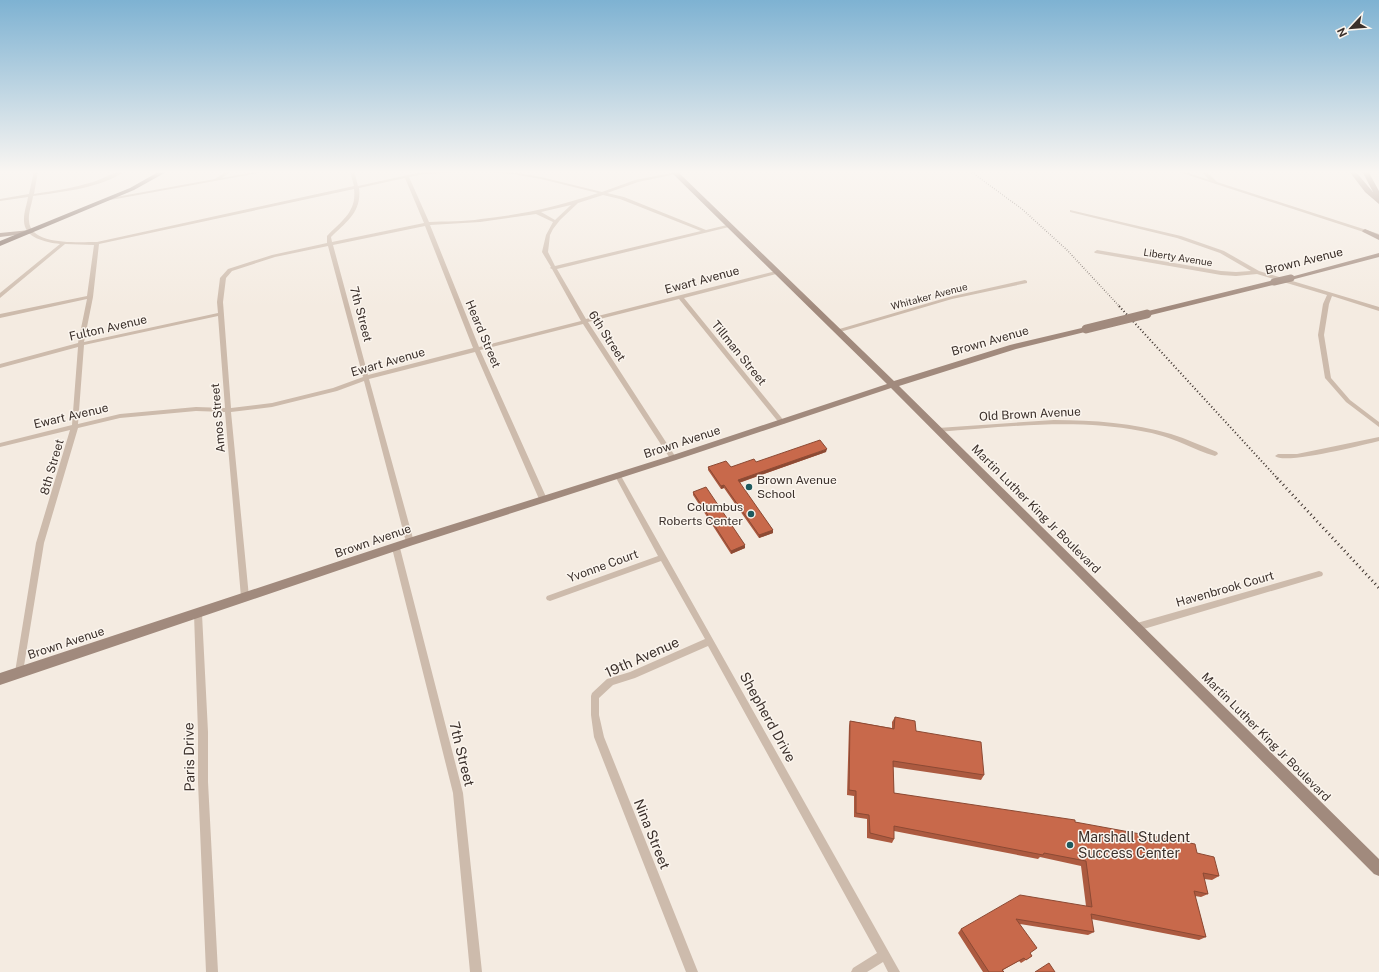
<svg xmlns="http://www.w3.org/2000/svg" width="1379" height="972" viewBox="0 0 1379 972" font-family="'Public Sans',sans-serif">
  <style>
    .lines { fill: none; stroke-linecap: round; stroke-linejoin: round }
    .street { fill: #cdbbac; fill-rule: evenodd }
    .secondary { fill: #a18a7d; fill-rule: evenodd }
    .primary { fill: #7d675c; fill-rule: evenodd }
    .rail-far2 { stroke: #3b302b; stroke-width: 1.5; stroke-dasharray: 0.5 2; stroke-linecap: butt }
    .rail-far1 { stroke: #3b302b; stroke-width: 2; stroke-dasharray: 1 2.5; stroke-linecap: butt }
    .rail { stroke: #3b302b; stroke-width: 3; stroke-dasharray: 1 3.5; stroke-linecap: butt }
    .secondary-bridge-far1 { stroke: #a18a7d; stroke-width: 7 }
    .secondary-bridge { stroke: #a18a7d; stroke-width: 9 }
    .wall { fill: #ac5a40 }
    .shaded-wall { fill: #8c4a34 }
    .building { fill: #c8694b; stroke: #8c4a34 }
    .poi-dot { fill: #1f5a5e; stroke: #fbf5ee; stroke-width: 1.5 }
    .labels { text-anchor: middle; stroke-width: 3; stroke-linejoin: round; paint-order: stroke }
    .far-street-label { font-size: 10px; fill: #3b302b; stroke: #fbf5ee }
    .street-label { font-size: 12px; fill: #3b302b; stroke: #fbf5ee }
    .poi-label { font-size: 12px; fill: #3b302b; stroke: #fbf5ee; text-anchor: start }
    .near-street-label { font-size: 14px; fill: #3b302b; stroke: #fbf5ee }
    .near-poi-label { font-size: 14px; fill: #3b302b; stroke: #fbf5ee; text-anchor: start }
  </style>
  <rect width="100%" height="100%" fill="#f4ebe1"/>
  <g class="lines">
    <path class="street" d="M34 171H38L34 194C53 191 73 188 93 182 103 179 114 171 125 171 102 188 61 192 33 196 32 204 28 213 29 221 30 246 79 242 97 242L354 186 350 171H354L358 186 426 171H471L469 172 425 174 409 177 429 222C446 221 464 222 481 219 521 215 560 206 598 193L541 179 512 174 482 172 480 171 512 172 541 177 602 192 635 180 676 172V174L638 182 607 193 624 197 706 230 727 225 729 226V227L557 269 586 319 776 271H780V273L684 298 785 422 784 424H780L679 299 588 322 675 456 676 458 675 460H671L583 324 480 350 547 499 546 501H540L539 499 475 352 369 379 414 542 413 544H407L406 542 364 381 337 391 272 407 231 412 249 597 248 599 245 600 242 599 241 597 225 412 196 411 120 418 78 428 44 543 23 672 22 675 19 676 16 675 15 672 36 543 70 430 0 447V443L72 425 78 347 0 368V364L78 343 87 299 0 318V314L87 296 94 245 65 244 0 298V293L60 244C45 242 23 238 24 219 24 212 27 204 28 197L0 201V199L29 194ZM405 178 424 223 332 242 331 237C346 222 362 212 359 188ZM354 189C357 212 341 221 327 236V243L272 255 228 269 220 278 217 302 218 313 84 342 93 297 99 244ZM603 195 620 199 701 231 555 266 548 252 550 235 553 229 560 220 578 203ZM571 205 555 220 541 212ZM536 214 553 222 546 235 542 252 551 267 550 268 552 269 581 321 479 347 430 225 480 222ZM425 226 473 348 368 375 333 245ZM328 246 363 377 333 388 272 403 231 408 223 302 226 278 232 271 275 257ZM218 316 225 408 196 407 120 414 78 424 84 345Z
      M227 171H232L222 178 260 171H270L105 201 103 200 105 199 215 179Z
      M1176 171H1183L1209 180 1201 171H1206L1217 182 1379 234V237Z
      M1070 210 1181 236 1224 251 1259 271 1379 307V311L1332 296 1329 304 1324 335 1331 378 1350 400 1379 422V427L1346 402 1325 378 1318 335 1323 304 1327 295 1257 274 1236 276 1221 275 1095 253 1094 252 1097 250 1221 271 1236 272 1251 271 1220 253 1177 238 1070 212Z
      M1025 280 1027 281V283L952 299 840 332H836L835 331 836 330 949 297Z
      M1054 420C1094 420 1133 423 1171 434 1187 439 1202 446 1217 452L1218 454 1215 456C1204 453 1194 448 1184 444 1170 438 1155 433 1141 431 1074 418 1005 427 938 432L935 430 938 428Z
      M1379 437V441C1363 445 1284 465 1275 456L1278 454H1297Z
      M616 474H620L621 476 900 972H888L883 962 867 972H851L853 968 877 953 708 646 635 678 613 685 599 698V715L604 737 698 972H686L594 737 591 715V696L592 693 607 679 630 672 705 639 661 561 550 601 547 600 546 598 547 596 658 556 615 476Z
      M396 545 399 546 400 548 463 793 482 972H470L453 793 392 548 393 546Z
      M1319 571 1322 572 1323 574 1322 576 1137 631 1134 629 1133 627 1134 625 1137 623Z
      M198 611 201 612 202 614 208 732V782L218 972H206L198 782V732L194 614 195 612Z"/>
    <path class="secondary" d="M670 171H677L894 381 1010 345 1086 327H1089V331L1016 349 899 386 1379 859V876L1374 874 891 388 676 460 413 545 0 685V673L406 539 670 456 887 384Z
      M1349 171H1355L1373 192 1362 171H1368L1379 191V204L1365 192Z
      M1365 229 1379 235V240L1363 232 1362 231Z
      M30 230 33 232 32 233 0 237V233Z
      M1379 253V257L1291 280 1287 278Z
      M1274 280H1277V284L1147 316 1143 314 1144 312Z"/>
    <path class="primary" d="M160 171H168L134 190 0 246V241L130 188Z"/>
    <path class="rail-far2" d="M970 171 1022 209 1067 250 1120 307"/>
    <path class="rail-far1" d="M1119 306 1278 479"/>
    <path class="rail" d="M1277 478 1379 588"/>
    <path class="secondary-bridge-far1" d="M1274 282 1291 278"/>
    <path class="secondary-bridge" d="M1086 329 1147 314"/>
  </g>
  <path class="wall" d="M826 452 739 483 773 530V533L759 538 724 488 721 489 708 470V467H731L756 462Z
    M693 492 745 548 731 554 693 495Z
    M895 717 916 731 984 775 981 780 893 767 894 793 1075 822 1197 853 1219 876 1212 880 1204 879 1208 894 1201 897 1195 896 1206 937 1199 940 1091 919 1094 932 1088 935 1020 924 1030 953 1032 956 1021 963 1019 961 1003 970 1004 972H983L958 933 961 929 1086 906 1081 866 1040 857 1038 859 894 831V839L892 843 867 838V819L854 817V796L847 795 849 726 850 721 892 728V722Z"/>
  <path class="shaded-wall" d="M827 449 826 452 738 483V480Z
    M724 485V488L721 489V486Z
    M773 530V533L759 538V535Z
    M745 545V548L731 554V551Z"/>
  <path class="building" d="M820 440 827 449 738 480 773 530 759 535 724 485 721 486 708 467 726 461 731 467 754 459 756 462Z
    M706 487 745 545 731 551 693 492Z
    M895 717 915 721 916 731 981 742 984 775 893 761 894 793 1075 820V822L1195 844 1197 853 1214 857 1219 876 1203 873 1208 894 1194 891 1206 937 1091 914 1094 932 1016 919 1037 948 1030 953 1032 956 1026 960 1024 958 1002 970 1004 972H989L961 929 1020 895 1092 907 1086 861 1044 853 1043 855 894 826V839L870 833 869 815 856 813V791L849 790 850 721 894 729Z
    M1049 963 1055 972H1035Z"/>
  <linearGradient id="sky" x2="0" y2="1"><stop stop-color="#7eb2d2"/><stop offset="0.56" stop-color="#faf6f2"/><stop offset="1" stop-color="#faf6f2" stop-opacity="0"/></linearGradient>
  <rect width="1379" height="307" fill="url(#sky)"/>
  <g class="poi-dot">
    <circle cx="749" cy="487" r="4"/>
    <circle cx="751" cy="514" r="4"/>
    <circle cx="1070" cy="845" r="4"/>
  </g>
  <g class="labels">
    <g class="far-street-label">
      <text transform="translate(1178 257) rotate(9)" y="4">Liberty Avenue</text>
      <text transform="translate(929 296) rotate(-15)" y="4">Whitaker Avenue</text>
    </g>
    <g class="street-label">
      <text transform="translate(1304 261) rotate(-14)" y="4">Brown Avenue</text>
      <text transform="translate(702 280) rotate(-15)" y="4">Ewart Avenue</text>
      <text transform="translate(361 314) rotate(75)" y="4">7th Street</text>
      <text transform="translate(108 328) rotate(-13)" y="4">Fulton Avenue</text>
      <text transform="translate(483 334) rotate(67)" y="4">Heard Street</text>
      <text transform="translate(607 336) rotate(57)" y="4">6th Street</text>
      <text transform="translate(990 341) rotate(-16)" y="4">Brown Avenue</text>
      <text transform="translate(739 353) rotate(51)" y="4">Tillman Street</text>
      <text transform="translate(388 362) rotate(-16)" y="4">Ewart Avenue</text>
      <text transform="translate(1030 414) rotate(-3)" y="4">Old Brown Avenue</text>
      <text transform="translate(71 416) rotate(-13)" y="4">Ewart Avenue</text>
      <text transform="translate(218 418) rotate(-95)" y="4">Amos Street</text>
      <text transform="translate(682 442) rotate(-18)" y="4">Brown Avenue</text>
      <text transform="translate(52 467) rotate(-74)" y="4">8th Street</text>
      <text transform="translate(1036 509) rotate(45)" y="4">Martin Luther King Jr Boulevard</text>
      <text transform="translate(373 541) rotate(-19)" y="4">Brown Avenue</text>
      <text transform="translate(603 566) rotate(-20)" y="4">Yvonne Court</text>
      <text transform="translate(1225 589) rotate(-16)" y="4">Havenbrook Court</text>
      <text transform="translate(66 643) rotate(-18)" y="4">Brown Avenue</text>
      <text transform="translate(1266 737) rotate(45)" y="4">Martin Luther King Jr Boulevard</text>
    </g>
    <g class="poi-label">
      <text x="757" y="484">Brown Avenue<tspan x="757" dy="14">School</tspan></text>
      <text x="743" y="511" text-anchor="end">Columbus<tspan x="743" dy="14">Roberts Center</tspan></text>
    </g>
    <g class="near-street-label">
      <text transform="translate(642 657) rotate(-24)" y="5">19th Avenue</text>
      <text transform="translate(768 717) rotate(61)" y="5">Shepherd Drive</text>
      <text transform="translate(462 754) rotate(76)" y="5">7th Street</text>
      <text transform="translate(189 757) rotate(-91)" y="5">Paris Drive</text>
      <text transform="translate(652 834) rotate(68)" y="5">Nina Street</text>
    </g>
    <g class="near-poi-label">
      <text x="1078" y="842">Marshall Student<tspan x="1078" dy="16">Success Center</tspan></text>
    </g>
  </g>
  <g transform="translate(1351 28) rotate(244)" stroke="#fbf5ee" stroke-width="3" paint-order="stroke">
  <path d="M0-3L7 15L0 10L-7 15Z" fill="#3b302b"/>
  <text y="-6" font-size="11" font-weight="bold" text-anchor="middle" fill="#3b302b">N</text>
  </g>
</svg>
